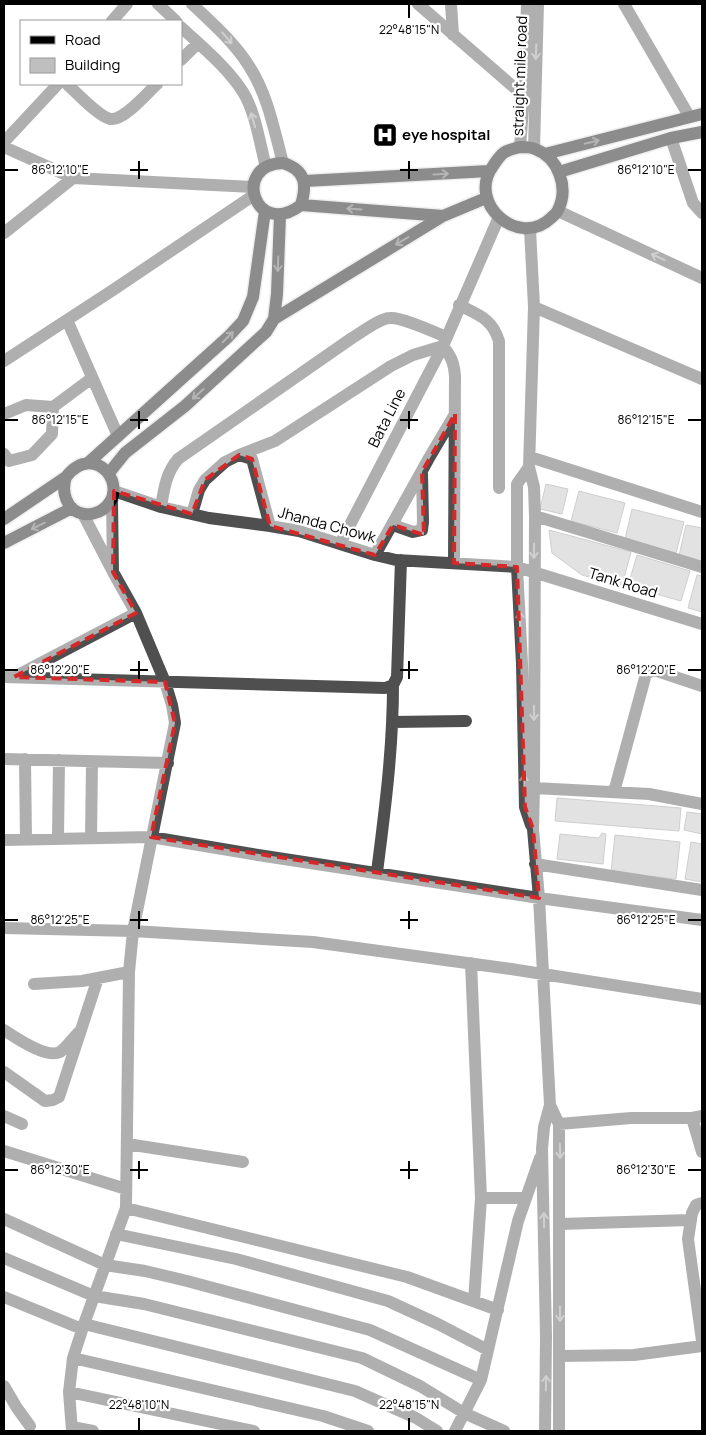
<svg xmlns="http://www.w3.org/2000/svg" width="706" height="1435" viewBox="0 0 706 1435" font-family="Manrope,sans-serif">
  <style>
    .building { fill: #bfbfbf; stroke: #939393 }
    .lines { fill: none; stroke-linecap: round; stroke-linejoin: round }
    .major-casing { stroke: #dbdbdb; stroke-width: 15 }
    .minor { stroke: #4f4f4f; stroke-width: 12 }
    .major { stroke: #000; stroke-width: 12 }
    .oneway { stroke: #959595 }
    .oneway2 { stroke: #595959 }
    .marked { fill: none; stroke: #d62828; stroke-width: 4; stroke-dasharray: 10 6; stroke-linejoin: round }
    .ticks { fill: none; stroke: #000; stroke-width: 2 }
    .labels { text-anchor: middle; stroke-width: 4.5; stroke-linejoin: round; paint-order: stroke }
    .street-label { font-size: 15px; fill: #000; stroke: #fff }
    .poi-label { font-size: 15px; font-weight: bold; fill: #000; stroke: #fff; text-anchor: start }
    .ticks-label { font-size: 12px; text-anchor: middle; fill: #000; stroke: #fff; stroke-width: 4.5; stroke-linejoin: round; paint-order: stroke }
  </style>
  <rect width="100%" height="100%" fill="#fff"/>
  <path class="building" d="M546 484 568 489 562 514 540 509Z
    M579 491 625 503 617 533 571 521Z
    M632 509 684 522 676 553 625 539Z
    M686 525 702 528V562L679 556Z
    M549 530 631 552 622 586 582 575 552 553Z
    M637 555 690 571 681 601 628 586Z
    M697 575 702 576V612L688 608Z
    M557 798 681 808 679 831 555 821Z
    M687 812 702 814V834L684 830Z
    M602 833 606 834 603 864 557 859 560 834 599 838Z
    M615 835 680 842 676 879 611 872Z
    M691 842 702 844V882L685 879Z"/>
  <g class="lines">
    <defs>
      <path id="major" d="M520 147C525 147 531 147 535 149 559 158 569 188 558 210 557 213 553 216 551 218 519 249 466 203 493 166 502 152 504 151 520 147Z
        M545 154 702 114
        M283 163C306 170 307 185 301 205 255 240 231 164 283 163Z
        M559 172 671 138 702 132
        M305 181 489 171
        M301 205 443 216 486 198
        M274 319 443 216
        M88 463 228 337 243 321 253 297 265 211
        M109 473 125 453 185 406 266 332 274 319 277 294 280 215
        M4 519 66 477C95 439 133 489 102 510 98 513 89 515 84 514 66 511 61 491 66 477
        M4 543 72 508"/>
    </defs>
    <use href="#major" class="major-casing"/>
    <path class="minor" d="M158 4 176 21
      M192 4C212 23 234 42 249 66 268 95 274 130 283 163
      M418 4 524 96
      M451 4 453 35
      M624 4 689 116
      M112 21 127 4
      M181 27C202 47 227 67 243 92 255 111 260 144 266 167
      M181 60 198 43
      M67 84C77 93 98 116 110 119 124 121 147 93 157 84
      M671 138 693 203 702 213
      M4 142 58 84
      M4 147 73 178 253 187
      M520 147 524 96 527 4
      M534 148 538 4
      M558 211 702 278
      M530 229 534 307 529 467 534 487 535 516 534 788 533 829 539 898 550 1105 544 1127 542 1149 546 1335 545 1431
      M4 233 73 178
      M459 305C478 315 492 318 499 341V488
      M534 307 702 379
      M67 320 118 436
      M4 361 113 290 254 195
      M4 414 26 405 53 407 92 378
      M4 454 9 461 32 455 52 434 53 407
      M239 455 252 459 270 526
      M530 457 702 512
      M529 467 517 484V567L522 664 525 807 531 825
      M114 491 161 507 209 518 270 526 299 531 375 555 396 560 517 567 702 624
      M161 507C164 489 166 473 178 459L352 338C362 332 380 318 390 318 402 317 434 332 446 337
      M83 514 112 570
      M192 514 199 490 205 480 225 462 239 455 275 441 391 366 413 355 443 346C451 356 454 363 455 376L454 563
      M535 516 702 567
      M393 525 413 532 422 530 423 522 422 473
      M340 544 443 346 499 217
      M375 555 429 458 455 414
      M16 676 136 613
      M4 677 385 688 393 685 397 677 401 560
      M392 722 466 721
      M4 759 168 763
      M25 759 26 839
      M534 788 649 794 702 804
      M614 792 646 674 651 671H657L702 686
      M58 838 59 760
      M91 838 92 762
      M4 840 151 837 258 855 539 898 702 920
      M535 864 702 890
      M377 872C385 810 393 748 393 685
      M4 928 133 931 313 942 511 969 702 999
      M471 963 481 1198 474 1301
      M34 984 82 981 129 972
      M4 1030C15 1037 46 1059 60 1052 67 1047 73 1038 79 1032
      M4 1072 45 1101 53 1100 59 1097 98 978
      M550 1105 559 1124V1431
      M4 1116 22 1124
      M692 1118 702 1152
      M559 1124 631 1118H692L702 1116
      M127 1144 243 1162
      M4 1151 126 1189
      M481 1198H526
      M702 1203 696 1205 692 1213 688 1239 702 1341
      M126 1208 407 1277 498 1310
      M4 1219 105 1265 145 1271 187 1281 370 1330 481 1380
      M560 1224 690 1220
      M116 1234 236 1259 388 1301 438 1324 488 1350
      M4 1258 94 1296 144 1304 362 1358 420 1386 464 1413 504 1431
      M4 1297 82 1329
      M84 1324 355 1391 416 1418 437 1431
      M560 1356 634 1355 702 1346
      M73 1358 323 1416 368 1431
      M4 1386 17 1408 30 1426
      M69 1392 254 1431
      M72 1427 93 1431
      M72 1431 69 1392 73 1358 84 1324 126 1208 129 972 133 931 175 723 172 705 165 682 136 613 113 572 112 500
      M455 1431 481 1380 518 1221 540 1158"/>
    <use href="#major" class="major"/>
  </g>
  <defs><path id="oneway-shaft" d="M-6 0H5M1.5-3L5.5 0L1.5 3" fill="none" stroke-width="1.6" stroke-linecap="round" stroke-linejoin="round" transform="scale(1.25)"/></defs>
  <g class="oneway">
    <use href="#oneway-shaft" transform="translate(227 38) rotate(49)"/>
    <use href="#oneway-shaft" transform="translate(536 52) rotate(92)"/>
    <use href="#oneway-shaft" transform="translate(253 120) rotate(-106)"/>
    <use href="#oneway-shaft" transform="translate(658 257) rotate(-155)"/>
    <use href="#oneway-shaft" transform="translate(534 551) rotate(91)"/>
    <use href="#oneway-shaft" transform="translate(520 619) rotate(-93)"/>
    <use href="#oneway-shaft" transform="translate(534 713) rotate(90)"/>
    <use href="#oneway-shaft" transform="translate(524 782) rotate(-91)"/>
    <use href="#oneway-shaft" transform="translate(560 1151) rotate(89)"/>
    <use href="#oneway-shaft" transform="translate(544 1220) rotate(-91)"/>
    <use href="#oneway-shaft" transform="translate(560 1314) rotate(90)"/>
    <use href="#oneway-shaft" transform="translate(546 1383) rotate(-89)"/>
  </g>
  <g class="oneway2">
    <use href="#oneway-shaft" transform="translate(592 142) rotate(-14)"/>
    <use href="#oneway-shaft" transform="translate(441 174) rotate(-3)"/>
    <use href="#oneway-shaft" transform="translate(354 209) rotate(-176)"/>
    <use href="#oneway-shaft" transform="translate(402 241) rotate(149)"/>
    <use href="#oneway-shaft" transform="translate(278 264) rotate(92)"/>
    <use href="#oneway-shaft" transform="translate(228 337) rotate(-45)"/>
    <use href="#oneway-shaft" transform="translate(198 394) rotate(138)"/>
    <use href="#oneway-shaft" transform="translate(38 526) rotate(153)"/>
  </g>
  <path d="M0 0H706V1435H0ZM455 414 454 563 517 567 525 807 533 829 539 898 151 837 175 723 165 682 14 677 136 613 113 572 114 491 192 514 205 480 239 455 252 459 270 526 375 555 393 525 424 535 422 472Z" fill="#fff" fill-opacity=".55" fill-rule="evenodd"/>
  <path class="marked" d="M455 414 454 563 517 567 525 807 533 829 539 898 151 837 175 723 165 682 14 677 136 613 113 572 114 491 192 514 205 480 239 455 252 459 270 526 375 555 393 525 424 535 422 472Z"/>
  <path class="ticks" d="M409 5V18M139 161V179M409 161V179M5 170H18M130 170H148M400 170H418M688 170H701M139 411V429M409 411V429M5 420H18M130 420H148M400 420H418M688 420H701M139 661V679M409 661V679M5 670H18M130 670H148M400 670H418M688 670H701M139 911V929M409 911V929M5 920H18M130 920H148M400 920H418M688 920H701M139 1161V1179M409 1161V1179M5 1170H18M130 1170H148M400 1170H418M688 1170H701M139 1418V1430M409 1418V1430"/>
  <defs>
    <symbol id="hospital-square" viewBox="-11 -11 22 22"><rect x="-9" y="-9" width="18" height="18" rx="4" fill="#000" stroke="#fff"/><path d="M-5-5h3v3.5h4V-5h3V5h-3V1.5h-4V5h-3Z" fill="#fff"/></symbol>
  </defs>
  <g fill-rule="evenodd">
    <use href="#hospital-square" x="371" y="121" width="28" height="28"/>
  </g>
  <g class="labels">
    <g class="street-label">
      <text transform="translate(520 76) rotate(-88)" y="5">straight mile road</text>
      <text transform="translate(387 418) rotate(-63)" y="5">Bata Line</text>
      <text transform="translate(327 525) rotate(15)" y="5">Jhanda Chowk</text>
      <text transform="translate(623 583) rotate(17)" y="5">Tank Road</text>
    </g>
    <g class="poi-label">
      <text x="402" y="140">eye hospital</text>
    </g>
  </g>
  <g class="ticks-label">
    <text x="409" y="34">22°48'15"N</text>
    <text x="646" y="174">86°12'10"E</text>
    <text x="60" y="174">86°12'10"E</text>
    <text x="60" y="424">86°12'15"E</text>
    <text x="646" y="424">86°12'15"E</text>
    <text x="60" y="674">86°12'20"E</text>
    <text x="646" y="674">86°12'20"E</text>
    <text x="646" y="924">86°12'25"E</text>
    <text x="60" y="924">86°12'25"E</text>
    <text x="60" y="1174">86°12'30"E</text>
    <text x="646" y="1174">86°12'30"E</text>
    <text x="139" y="1409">22°48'10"N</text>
    <text x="409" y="1409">22°48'15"N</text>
  </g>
  <rect width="706" height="1435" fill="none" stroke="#000000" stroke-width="10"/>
  <rect x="20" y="20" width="162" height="65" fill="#ffffff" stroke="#999999"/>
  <rect x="30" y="36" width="25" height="8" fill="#000000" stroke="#999999"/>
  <text x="65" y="45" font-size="15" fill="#000000">Road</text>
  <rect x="30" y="58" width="25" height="15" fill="#bfbfbf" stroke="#999999"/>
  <text x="65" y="70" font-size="15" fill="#000000">Building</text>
</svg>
